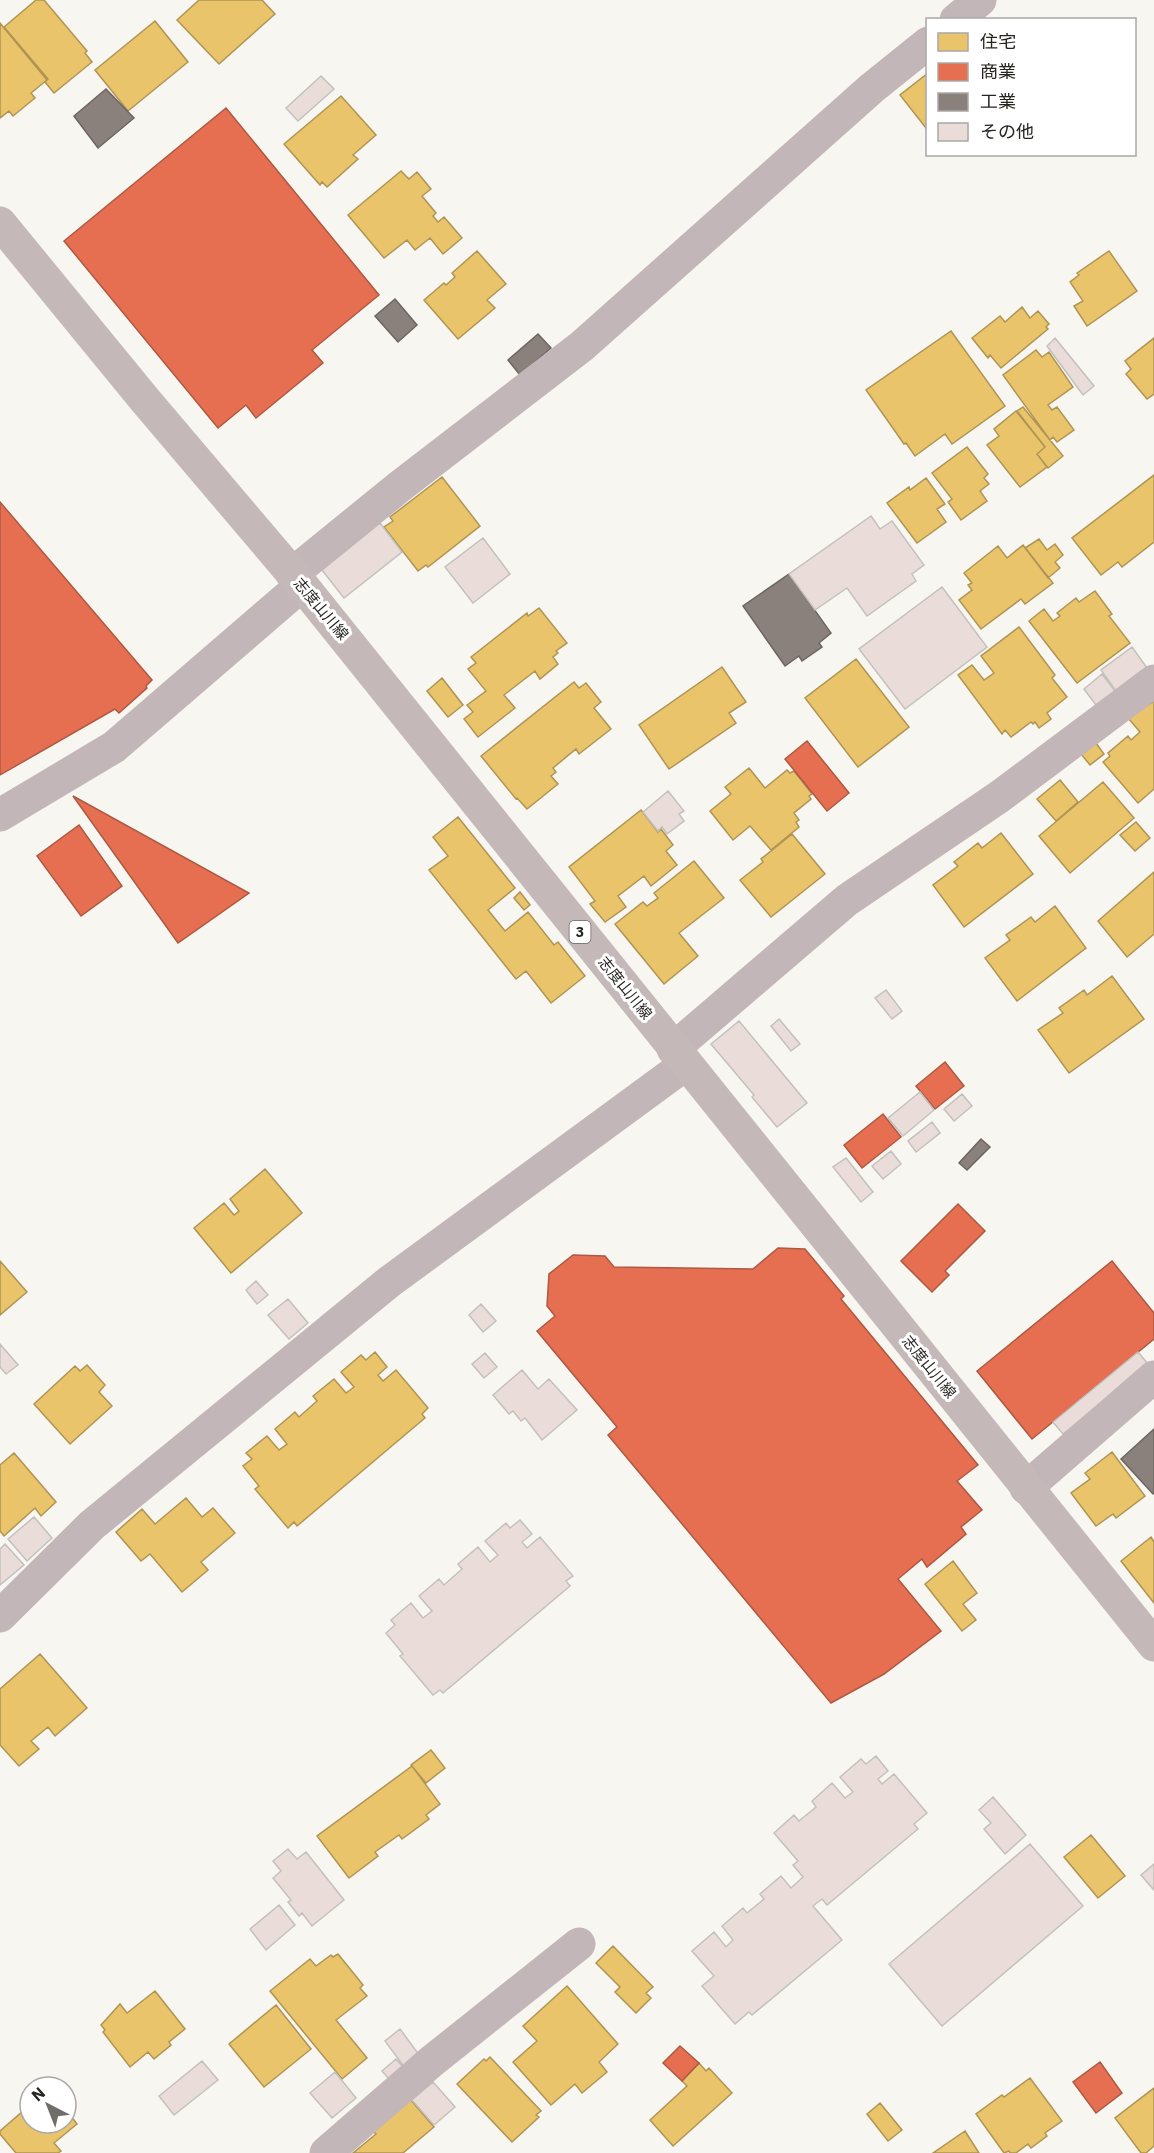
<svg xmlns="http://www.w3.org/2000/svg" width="1154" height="2153" viewBox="0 0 1154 2153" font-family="'IBM Plex Sans','Noto Sans JP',sans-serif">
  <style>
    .homes { fill: #e9c46a; stroke: #af9454; stroke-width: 1.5 }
    .shops { fill: #e76f51; stroke: #ad5943; stroke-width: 1.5 }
    .industry { fill: #8a817c; stroke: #6c6561; stroke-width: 1.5 }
    .building { fill: #eaddd9; stroke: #c3c0bd; stroke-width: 1.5 }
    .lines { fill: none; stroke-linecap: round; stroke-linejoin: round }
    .minor { stroke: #c3b6b8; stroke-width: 33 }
    .primary { stroke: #c4b8b9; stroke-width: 33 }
    .labels { text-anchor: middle; stroke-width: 6; stroke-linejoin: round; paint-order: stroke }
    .shield { fill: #fff; stroke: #686664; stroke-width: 1.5 }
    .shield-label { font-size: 14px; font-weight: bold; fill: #272521 }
    .street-label { font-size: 15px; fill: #272521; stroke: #fff }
  </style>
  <rect width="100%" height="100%" fill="#f8f6f0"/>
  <path class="homes" d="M36 0H44L87 51 85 53 92 62 54 93 45 82 48 79 4 27Z
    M199 0H262L275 14 219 64 177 20Z
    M155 21 188 62 128 111 95 70Z
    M0 23 47 80 31 93 35 98 13 116 9 111 0 118Z
    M928 73V127L926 128 900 95Z
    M341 96 376 135 353 155 358 159 327 187 322 182 320 185 284 144Z
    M401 171 409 179 417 172 431 189 422 196 436 213 433 216 438 222 444 217 462 238 443 254 430 238 415 250 407 240 384 258 348 215Z
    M477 251 506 284 487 300 495 308 458 339 424 300 444 283 446 285 455 277 452 273Z
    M1109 251 1137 291 1087 326 1074 306 1083 301 1070 282 1079 275 1077 273Z
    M1022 307 1030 318 1038 311 1049 324 1046 327 1048 329 1001 368 990 355 988 358 972 338 1000 316 1005 322Z
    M951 331 1005 406 952 444 945 434 915 456 906 443 904 444 866 390Z
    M1154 338V394L1147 399 1126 374 1131 369 1125 361Z
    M1036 350 1042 357 1049 352 1073 387 1048 405 1052 410 1057 407 1074 430 1057 442 1053 437 1050 440 1003 375Z
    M1023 407 1063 456 1048 468 1037 454 1045 447 1017 411Z
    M1016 411 1045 447 1037 454 1047 467 1020 487 987 445 999 436 994 429Z
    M967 447 988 474 984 478 989 484 980 491 987 501 961 520 948 502 952 499 932 473Z
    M1154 475V542L1122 567 1118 562 1101 575 1072 538Z
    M442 477 480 526 428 567 426 565 418 571 384 527 393 521 390 517Z
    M926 478 945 504 937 509 946 522 917 543 887 503 909 487 910 490Z
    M1039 539 1047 550 1055 544 1063 555 1055 562 1060 568 1048 578 1025 548Z
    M1023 545 1053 583 1025 604 1021 599 981 629 959 600 972 590 968 585 972 583 964 573 998 546 1007 558Z
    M1095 591 1112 614 1109 616 1130 643 1077 683 1029 621 1044 609 1053 621 1060 616 1057 613 1076 598 1079 602Z
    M539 608 567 643 556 651 558 653 553 657 558 664 540 679 535 671 504 695 515 708 478 737 464 719 473 712 467 705 486 691 468 669 476 663 471 657 527 613 528 616Z
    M1019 627 1055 675 1052 678 1067 697 1047 713 1051 719 1039 728 1035 722 1033 724 1031 722 1011 737 1005 730 1002 734 958 675 972 665 984 680 994 673 981 656Z
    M856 659 909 727 858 767 805 698Z
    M722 667 746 702 729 713 736 723 669 769 639 725Z
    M442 678 463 705 448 717 427 691Z
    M574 682 579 688 586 683 601 702 594 708 611 729 579 754 576 749 553 768 556 772 551 776 558 784 527 809 517 798 516 799 481 756Z
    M1154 701V789L1138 803 1103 762 1110 756 1108 753 1128 736 1131 740 1140 732 1128 718Z
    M1096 743 1104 754 1090 765 1081 754Z
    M749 768 765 788 787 770 790 773 794 771 812 794 809 796 811 799 794 813 799 820 796 822 799 827 771 850 750 826 733 840 710 811 731 794 725 787Z
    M1060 780 1078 802 1056 821 1037 799Z
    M1103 782 1134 818 1070 873 1039 836Z
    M641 810 658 832 661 829 673 845 666 851 677 865 651 886 644 876 618 896 626 907 605 922 590 904 595 901 569 867Z
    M458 817 515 888 488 910 505 931 528 912 554 945 558 942 585 976 551 1003 526 971 516 979 429 870 448 856 433 837Z
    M1136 822 1150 838 1135 851 1120 835Z
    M1001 833 1033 874 964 927 933 885 958 866 954 862 978 843 982 848Z
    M792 834 825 874 771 917 740 880 763 862 761 859Z
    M694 861 724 898 679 933 698 956 664 984 615 924 643 902 647 906 658 898 654 893Z
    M1154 872V934L1127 957 1098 921Z
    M520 892 530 905 524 910 514 898Z
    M1055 906 1086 948 1017 1001 985 958 1010 940 1006 935 1031 917 1035 922Z
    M1112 976 1144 1019 1069 1073 1038 1030 1063 1013 1059 1008 1084 990 1087 995Z
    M265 1169 302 1213 231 1273 194 1228 224 1203 234 1215 239 1211 230 1199Z
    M0 1261 27 1292 0 1315Z
    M375 1352 387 1367 378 1375 383 1381 396 1370 428 1408 422 1414 425 1418 297 1526 294 1522 288 1528 255 1489 259 1486 243 1466 252 1459 246 1453 267 1436 279 1450 287 1444 275 1429 295 1412 299 1417 317 1401 313 1396 334 1379 346 1393 354 1387 341 1372 361 1355 366 1360Z
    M87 1365 105 1385 99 1392 112 1406 70 1444 34 1404 75 1366 80 1371Z
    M1112 1452 1145 1496 1116 1518 1113 1514 1096 1526 1071 1493 1090 1479 1085 1473Z
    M14 1453 56 1502 41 1516 35 1508 4 1536 0 1531V1465Z
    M186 1498 202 1517 213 1508 235 1533 201 1562 208 1570 182 1592 150 1554 141 1561 116 1532 142 1509 155 1524Z
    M1151 1537 1154 1542V1603L1121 1561Z
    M953 1561 977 1593 963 1604 976 1620 962 1631 925 1584Z
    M40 1654 87 1708 55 1736 48 1727 31 1741 39 1749 19 1766 0 1745V1689Z
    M431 1750 445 1768 426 1783 411 1765Z
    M412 1766 440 1804 426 1815 429 1819 402 1839 399 1835 375 1852 378 1856 349 1878 317 1836Z
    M1091 1835 1125 1876 1098 1898 1064 1857Z
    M613 1946 653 1987 646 1993 651 1998 636 2013 615 1992 620 1987 596 1963Z
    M338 1954 363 1985 360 1988 367 1996 336 2020 367 2058 342 2079 270 1991 310 1959 316 1966 331 1955 333 1957Z
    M567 1986 618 2044 599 2062 607 2072 582 2093 575 2084 551 2105 513 2062 537 2041 523 2026Z
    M155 1991 185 2029 169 2042 171 2045 154 2059 148 2052 130 2067 103 2032 105 2030 101 2025 120 2004 127 2013Z
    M276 2005 311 2049 264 2087 229 2044Z
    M490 2057 541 2111 536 2115 539 2117 512 2142 457 2084 484 2059 486 2061Z
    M699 2063 706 2071 709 2068 732 2093 673 2146 650 2120 687 2086 682 2081Z
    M1030 2078 1062 2121 1045 2133 1047 2136 1031 2148 1028 2144 1016 2153H1010L1009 2151 1004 2153 976 2114 1002 2095 1004 2097Z
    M1154 2088V2146L1146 2153H1141L1115 2118Z
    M410 2099 434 2127 403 2153H353L376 2134 373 2131Z
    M880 2103 902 2130 888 2141 867 2114Z
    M30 2105V2123H66V2110L77 2124 54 2143 61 2151 58 2153H16L0 2134V2131Z
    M965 2131 979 2153H933Z"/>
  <path class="shops" d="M226 108 379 295 312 350 323 363 256 418 246 405 218 428 64 241Z
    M0 502 152 680 146 686 147 688 119 713 115 709 0 775Z
    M807 741 849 793 827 811 785 759Z
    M73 796 249 893 178 943Z
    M79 825 122 886 81 916 37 856Z
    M945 1062 964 1086 935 1109 916 1086Z
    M883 1114 901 1137 862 1168 844 1145Z
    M958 1204 985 1231 945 1271 949 1275 932 1292 901 1261Z
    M778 1248 805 1249 844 1296 841 1299 978 1465 957 1481 982 1510 961 1527 966 1534 927 1567 922 1559 898 1579 941 1631 884 1674 831 1703 608 1435 617 1427 537 1331 555 1316 547 1306 549 1274 573 1255 605 1256 614 1267 753 1269Z
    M1112 1261 1154 1313V1339L1032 1439 977 1371Z
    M680 2046 699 2063 682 2081 663 2063Z
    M1100 2062 1122 2093 1096 2113 1073 2082Z"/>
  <path class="industry" d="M106 89 134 118 98 148 74 116Z
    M395 299 417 325 398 342 375 316Z
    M538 334 551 348 520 375 508 360Z
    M789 574 831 633 819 643 822 647 802 661 799 656 785 666 743 606Z
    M981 1139 990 1147 967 1170 959 1163Z
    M1154 1429V1493L1153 1494 1121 1459Z"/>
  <path class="building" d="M321 76 334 89 298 121 286 108Z
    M1055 338 1094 386 1083 395 1047 346Z
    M871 516 880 529 892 521 924 565 912 574 916 581 867 616 847 588 815 610 789 574Z
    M380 523 402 552 344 598 322 570Z
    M483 538 510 574 473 603 445 567Z
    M942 587 987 647 905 709 859 649Z
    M1132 647 1150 672 1118 694 1101 670Z
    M1102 674 1118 695 1099 709 1084 689Z
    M668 791 684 811 679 814 684 821 667 834 662 827 658 831 643 812Z
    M886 990 902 1011 892 1019 875 998Z
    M779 1019 800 1044 791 1051 771 1026Z
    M739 1021 807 1103 777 1127 752 1097 754 1095 711 1044Z
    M920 1092 934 1110 903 1136 888 1118Z
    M962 1094 972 1106 954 1121 944 1109Z
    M932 1122 940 1133 916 1152 908 1141Z
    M891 1151 901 1164 883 1179 872 1166Z
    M846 1158 873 1192 861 1202 833 1167Z
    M256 1281 268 1295 257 1304 246 1290Z
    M288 1299 308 1323 289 1339 268 1315Z
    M481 1304 496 1321 483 1332 469 1315Z
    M0 1344 18 1365 6 1374 0 1367Z
    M1138 1352 1148 1364 1063 1434 1053 1422Z
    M485 1353 497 1367 484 1378 472 1364Z
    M522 1370 538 1389 549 1379 577 1410 542 1440 525 1418 521 1421 513 1411 509 1414 493 1395Z
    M34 1517 52 1538 27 1561 8 1539Z
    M520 1520 532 1534 522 1542 527 1548 540 1537 573 1576 566 1581 570 1586 443 1693 440 1690 433 1695 400 1656 403 1654 386 1633 395 1625 391 1620 411 1603 423 1618 432 1611 419 1596 439 1579 444 1585 462 1569 458 1564 478 1547 490 1562 498 1555 485 1541 506 1523 510 1528Z
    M5 1544 24 1565 0 1585V1549Z
    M876 1756 888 1771 878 1779 882 1784 894 1774 927 1813 914 1824 918 1829 827 1905 822 1899 813 1906 842 1940 752 2015 749 2012 735 2024 702 1986 714 1976 692 1951 714 1932 726 1947 733 1940 722 1926 743 1908 747 1913 764 1899 760 1894 781 1876 791 1888 803 1877 793 1865 798 1861 774 1833 794 1815 799 1821 816 1807 812 1801 832 1783 845 1798 853 1792 840 1777 861 1759 866 1764Z
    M993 1797 1026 1835 1005 1854 984 1829 991 1823 979 1810Z
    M1030 1844 1083 1906 942 2026 889 1964Z
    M288 1849 297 1859 306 1852 344 1900 312 1926 302 1913 299 1916 288 1902 291 1900 273 1878 281 1871 273 1861Z
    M1154 1864V1890L1141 1875Z
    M279 1905 295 1925 266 1950 250 1929Z
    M400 2029 420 2056 405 2068 385 2041Z
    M396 2059 403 2067 390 2080 382 2071Z
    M202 2061 218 2080 174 2115 159 2096Z
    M335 2072 356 2098 332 2118 310 2093Z
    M433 2082 455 2107 434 2125 412 2100Z"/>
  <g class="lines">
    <path class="minor" d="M956 20 980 0
      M292 574 399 487 582 346 872 88 928 43
      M0 815 114 747 302 585
      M673 1049 847 900 999 797 1154 681
      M1026 1488 1154 1377
      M0 1616 92 1525 389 1282 686 1064
      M326 2153 432 2061 579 1944"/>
    <path class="primary" d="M0 223 145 400 302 585 1154 1645"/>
  </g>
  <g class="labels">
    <rect class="shield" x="569.5" y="921" width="21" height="22" rx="4.5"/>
    <g class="shield-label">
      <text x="580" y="937">3</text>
    </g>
    <g class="street-label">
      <text transform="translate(321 609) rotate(50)" y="5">志度山川線</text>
      <text transform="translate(625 988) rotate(51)" y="5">志度山川線</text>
      <text transform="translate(929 1367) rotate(51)" y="5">志度山川線</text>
    </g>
  </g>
  <rect x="926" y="18" width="210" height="138" fill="#ffffff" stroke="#a9a8a6" stroke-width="1.5"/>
  <rect x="938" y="33" width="30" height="18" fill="#e9c46a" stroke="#a9a8a6" stroke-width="1.5"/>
  <text x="980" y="48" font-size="18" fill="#272521">住宅</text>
  <rect x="938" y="63" width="30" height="18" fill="#e76f51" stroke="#a9a8a6" stroke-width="1.5"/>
  <text x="980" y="78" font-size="18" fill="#272521">商業</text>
  <rect x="938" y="93" width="30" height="18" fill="#8a817c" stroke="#a9a8a6" stroke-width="1.5"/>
  <text x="980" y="108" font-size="18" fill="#272521">工業</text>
  <rect x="938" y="123" width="30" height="18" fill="#eaddd9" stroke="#a9a8a6" stroke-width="1.5"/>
  <text x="980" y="138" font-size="18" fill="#272521">その他</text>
  <g transform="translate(48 2105) rotate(318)"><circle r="28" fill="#ffffff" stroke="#a9a8a6" stroke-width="1.5"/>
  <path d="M0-4.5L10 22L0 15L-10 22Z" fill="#706e69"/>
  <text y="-9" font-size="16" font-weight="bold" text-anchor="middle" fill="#272521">N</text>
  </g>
</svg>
